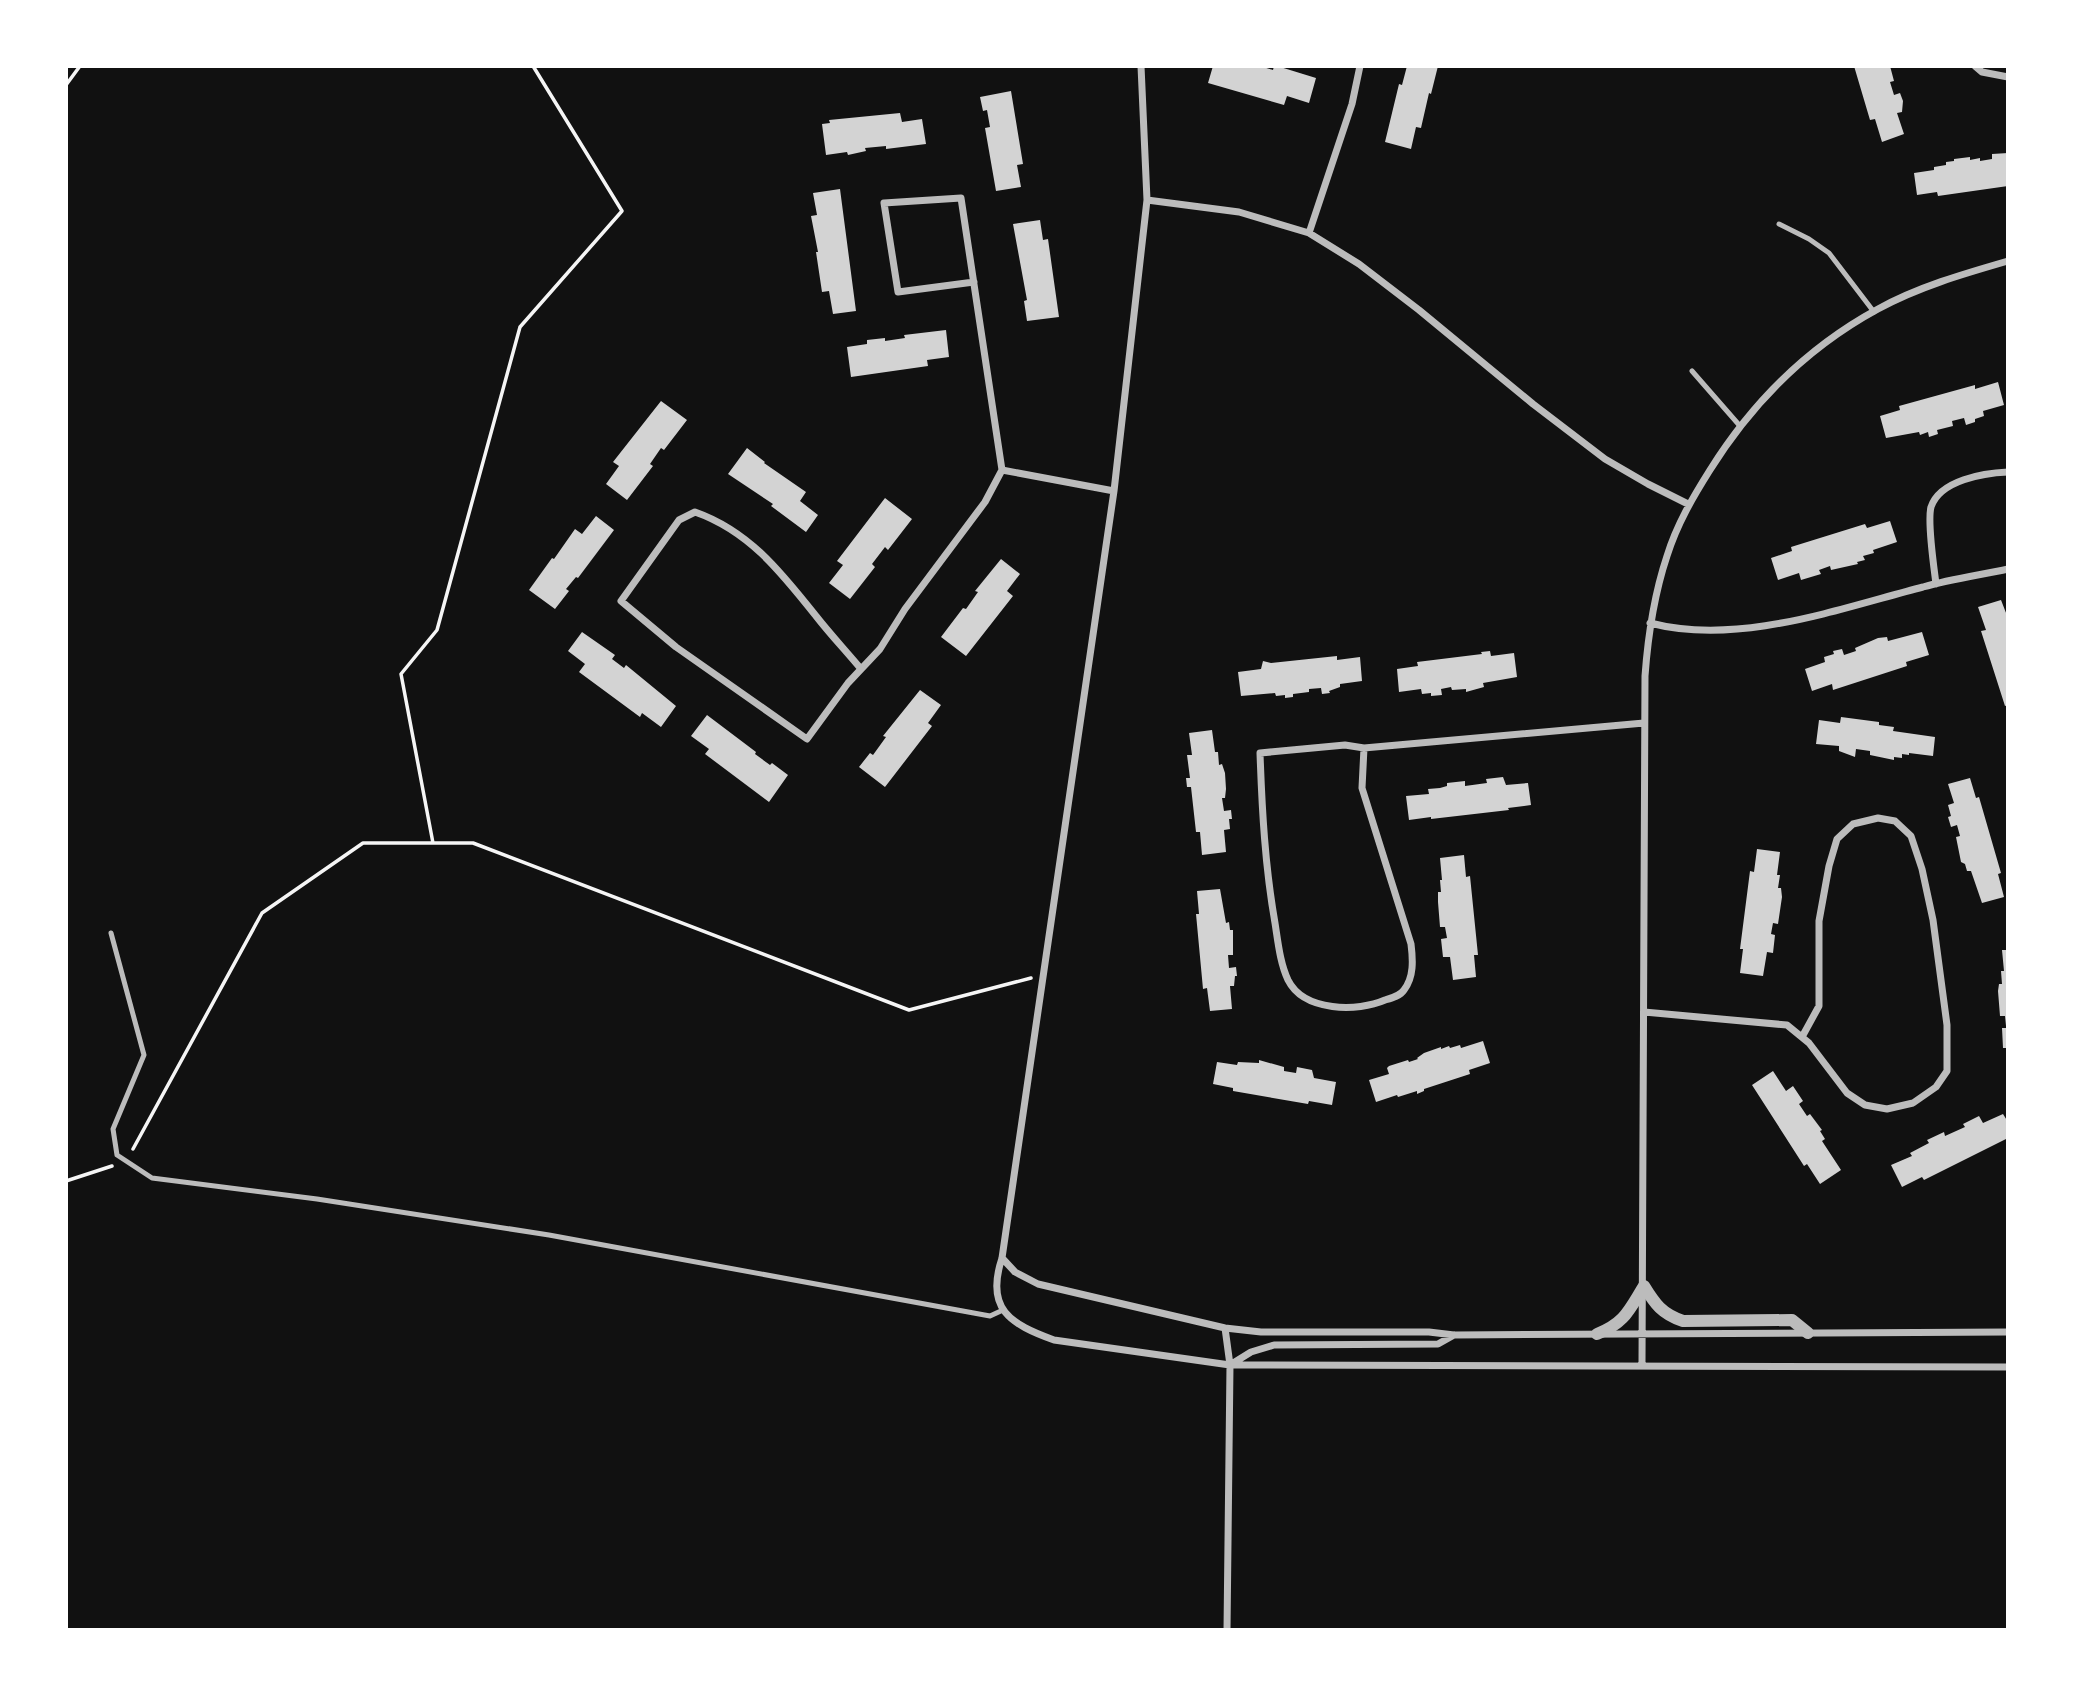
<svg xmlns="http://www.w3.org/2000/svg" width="2074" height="1696" viewBox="0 0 2074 1696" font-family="'Roboto Condensed',sans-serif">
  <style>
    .building { fill: #d3d3d3 }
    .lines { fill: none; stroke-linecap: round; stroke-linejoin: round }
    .path { stroke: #f5f5f5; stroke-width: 3.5 }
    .service { stroke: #bcbcbc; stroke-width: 5 }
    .minor { stroke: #bcbcbc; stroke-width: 7 }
    .tertiary { stroke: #bcbcbc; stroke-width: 12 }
  </style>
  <rect width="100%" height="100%" fill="#111"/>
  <path class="building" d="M1213 66H1260L1273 70 1274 66H1277L1316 78 1309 103 1287 96 1284 105 1208 83Z
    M1407 66H1438L1431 94 1429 93 1421 128 1416 127 1411 149 1385 142 1399 84 1402 85Z
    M1854 66H1890L1894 81 1890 82 1894 95 1900 93 1903 101 1902 112 1897 113 1904 134 1882 142 1875 119 1870 120Z
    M1011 91 1023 164 1017 165 1021 187 996 191 985 128 990 127 987 110 983 111 980 97Z
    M900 113 902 122 922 119 926 144 886 149V146L865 148 866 151 848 155 847 152 826 155 822 124 830 123 829 120Z
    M2008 153V186L1938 196 1937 192 1917 195 1914 173 1934 170V167L1946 165V162L1954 161V159L1970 157V160L1980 158V161L1992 159V154Z
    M840 189 856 311 833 314 829 291 822 292 816 252H818L811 216 817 215 813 193Z
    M1040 220 1043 240 1048 239 1059 317 1027 321 1024 301 1027 300 1013 224Z
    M946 330 949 357 927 360 928 366 851 377 847 347 867 344V340L885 338V341L905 338 904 335Z
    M1998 382 2004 405 1983 411 1984 416 1975 419V422L1966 425 1964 418 1952 421 1953 426 1937 430 1938 434 1929 437 1928 432 1920 435 1919 432 1886 438 1880 416 1900 410 1899 406 1975 385V389Z
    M661 401 687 420 664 450 661 448 650 464 653 466 627 500 606 484 619 466 613 462Z
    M747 448 765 462 764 463 806 492 800 501 818 515 806 532 771 506 773 504 728 474Z
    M885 498 912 519 888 550 885 547 872 564 875 567 850 599 829 583 843 565 837 561Z
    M596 516 614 530 578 578 576 577 566 589 569 591 555 609 529 590 552 558 554 559 575 529 582 534Z
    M1890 521 1897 542 1873 550 1874 553 1863 556 1865 560 1857 562 1858 564 1831 570 1830 566 1819 570 1821 574 1801 580 1799 573 1778 580 1771 558 1792 551 1791 547 1865 524 1867 528Z
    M1001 559 1020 574 1007 591 1013 596 966 656 941 637 963 608 966 609 978 592 975 591Z
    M2001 600 2008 618V705L2005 706 1981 631 1986 630 1978 607Z
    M582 632 615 655 612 659 624 668 626 665 676 706 661 727 642 713 640 717 579 672 585 664 568 651Z
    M1922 632 1929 655 1906 662 1907 666 1833 690 1832 684 1812 691 1805 669 1825 662 1824 657 1834 654 1833 651 1842 649 1844 655 1856 651 1855 648 1878 638 1887 637 1888 641Z
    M1490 651 1491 656 1514 653 1517 677 1483 683 1484 687 1466 692V689L1452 690 1451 687 1441 689 1442 695 1431 696V693L1422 694 1421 689 1399 692 1397 669 1418 666 1417 662 1482 654 1481 652Z
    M1337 656V660L1360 657 1362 681 1340 684V687L1329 691 1330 693 1322 694 1321 688 1309 689V692L1293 694V697L1285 698V695L1276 696 1275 693 1241 696 1238 672 1261 669 1263 661 1271 663Z
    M920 690 941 705 928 723 932 726 885 787 859 767 870 753 873 755 886 737 883 736Z
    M707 715 756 752 755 754 770 765 772 763 788 775 769 802 705 754 709 749 691 736Z
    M1841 717 1879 722V725L1894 727 1893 731 1935 737 1933 756 1909 753V755L1902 754V758L1894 757V760L1870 755V751L1856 749 1855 757 1839 751V746L1816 744 1819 720 1840 723Z
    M1212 730 1215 752H1218L1219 765 1222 764 1225 773 1226 789 1225 798H1222L1224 811 1231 810 1232 819H1229L1230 829 1224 830 1226 852 1202 855 1200 832H1196L1191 787H1187L1186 778H1190L1187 755H1192L1189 733Z
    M1503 777 1506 785 1528 783 1531 805 1508 808 1509 810 1431 819V817L1409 820 1406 796 1429 794 1428 789 1440 788 1447 786V783L1465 781V786L1487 783 1486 779Z
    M1970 778 1976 798 1979 797 2001 873 1998 874 2004 897 1982 903 1971 871H1967L1965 864 1961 862 1956 837 1960 836 1957 825 1951 827 1948 817 1951 816 1948 805 1954 803 1948 784Z
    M1757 849 1780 852 1777 875H1780L1778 888H1781L1782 897 1778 924 1773 923 1771 934 1775 935 1773 953 1767 952 1763 976 1740 973 1743 949H1740L1750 871 1754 872Z
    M1464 855 1466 877 1470 876 1478 955H1474L1476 977 1453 980 1450 957H1443L1441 939 1447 938 1445 927H1440L1438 902V892H1441L1440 880H1442L1440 858Z
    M1220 889 1226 923 1229 922 1230 930H1233V955H1228L1229 968 1236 967 1237 976H1235L1234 986H1230L1232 1009 1210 1011 1207 988 1203 989 1196 914H1199L1197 891Z
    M2002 950H2008V1026H2006L2005 1016H2000L1998 991 1999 984H2002L2001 971H2004Z
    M2002 1028H2008V1048H2003Z
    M1483 1041 1490 1063 1469 1070 1470 1074 1424 1089V1091L1417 1094V1091L1398 1097 1397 1095 1376 1102 1369 1080 1389 1074 1387 1068 1389 1066 1408 1060 1409 1062 1418 1059 1417 1058 1424 1053 1441 1047V1049L1449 1046 1450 1048 1460 1045 1461 1048Z
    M1259 1060 1284 1067V1071L1296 1073 1297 1067 1312 1070 1314 1078 1336 1082 1332 1105 1309 1101 1308 1104 1233 1091V1088L1213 1084 1217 1062 1237 1065 1238 1062 1259 1063Z
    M1773 1071 1786 1091 1793 1086 1803 1101 1799 1104 1807 1116 1810 1114 1822 1130 1820 1131 1825 1139 1822 1141 1841 1170 1820 1184 1807 1164 1804 1166 1752 1085Z
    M2003 1114 2008 1122V1138L1924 1180 1922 1177 1902 1187 1891 1165 1912 1156 1910 1153 1929 1143 1927 1140 1944 1132 1945 1136 1965 1127 1963 1124 1979 1116 1983 1123Z"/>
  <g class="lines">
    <path class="path" d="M66 85 80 66
      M433 843 401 674 437 630 520 327 622 211 533 66
      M133 1149 262 913 363 843H473L909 1010 1031 978
      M66 1181 112 1166"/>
    <path class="service" d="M1779 224 1809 239 1829 253 1874 312
      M1692 371 1740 426
      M111 933 144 1055 113 1129 117 1155 152 1178 317 1199 549 1235 990 1316 1003 1310"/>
    <path class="minor" d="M1141 66 1147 200 1114 491 1002 1258C985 1309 1010 1324 1054 1340L1230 1365 2008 1367
      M1975 66 1982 72 2008 77
      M1147 200 1239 212 1309 233 1359 264 1419 310 1533 404 1605 459 1648 484 1688 504
      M1309 233 1352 104 1360 66
      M974 282 898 292 884 203 961 198 1002 470
      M1002 470 1114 491
      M1936 584C1934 567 1927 522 1931 507 1940 480 1984 473 2008 472
      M1650 623C1738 646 1838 609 1923 587 1951 579 1980 575 2008 569
      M861 669C846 651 830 634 816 616 781 572 749 531 695 512L679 520 621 601 676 647 807 739 848 683 880 649 905 609 985 502 1002 470
      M1364 748 1362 788 1411 944C1413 960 1414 977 1404 990 1400 996 1392 998 1385 1000 1358 1012 1304 1012 1288 980 1280 963 1278 942 1275 923 1265 866 1262 810 1260 753L1345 745 1364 748 1644 723
      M1644 1012 1787 1025 1809 1043 1847 1093 1865 1105 1887 1109 1913 1103 1936 1087 1947 1071V1025L1933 920 1922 869 1911 836 1895 821 1878 818 1853 824 1837 839 1829 866 1819 921V1006L1802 1037
      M1002 1258 1015 1272 1038 1284 1225 1328 1261 1332H1429L1454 1335 2008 1332
      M1225 1328 1230 1365 1227 1630
      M1230 1365 1251 1352 1274 1345 1438 1344 1454 1335
      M1642 1365 1645 676C1648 635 1654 595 1667 556 1677 524 1693 497 1710 470 1752 403 1808 347 1878 309 1918 287 1963 274 2008 261"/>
    <path class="tertiary" d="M1597 1334C1625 1323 1629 1310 1644 1286 1655 1304 1662 1314 1683 1321L1792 1320 1808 1333"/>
  </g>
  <rect width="2074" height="1696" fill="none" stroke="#ffffff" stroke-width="136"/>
</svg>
